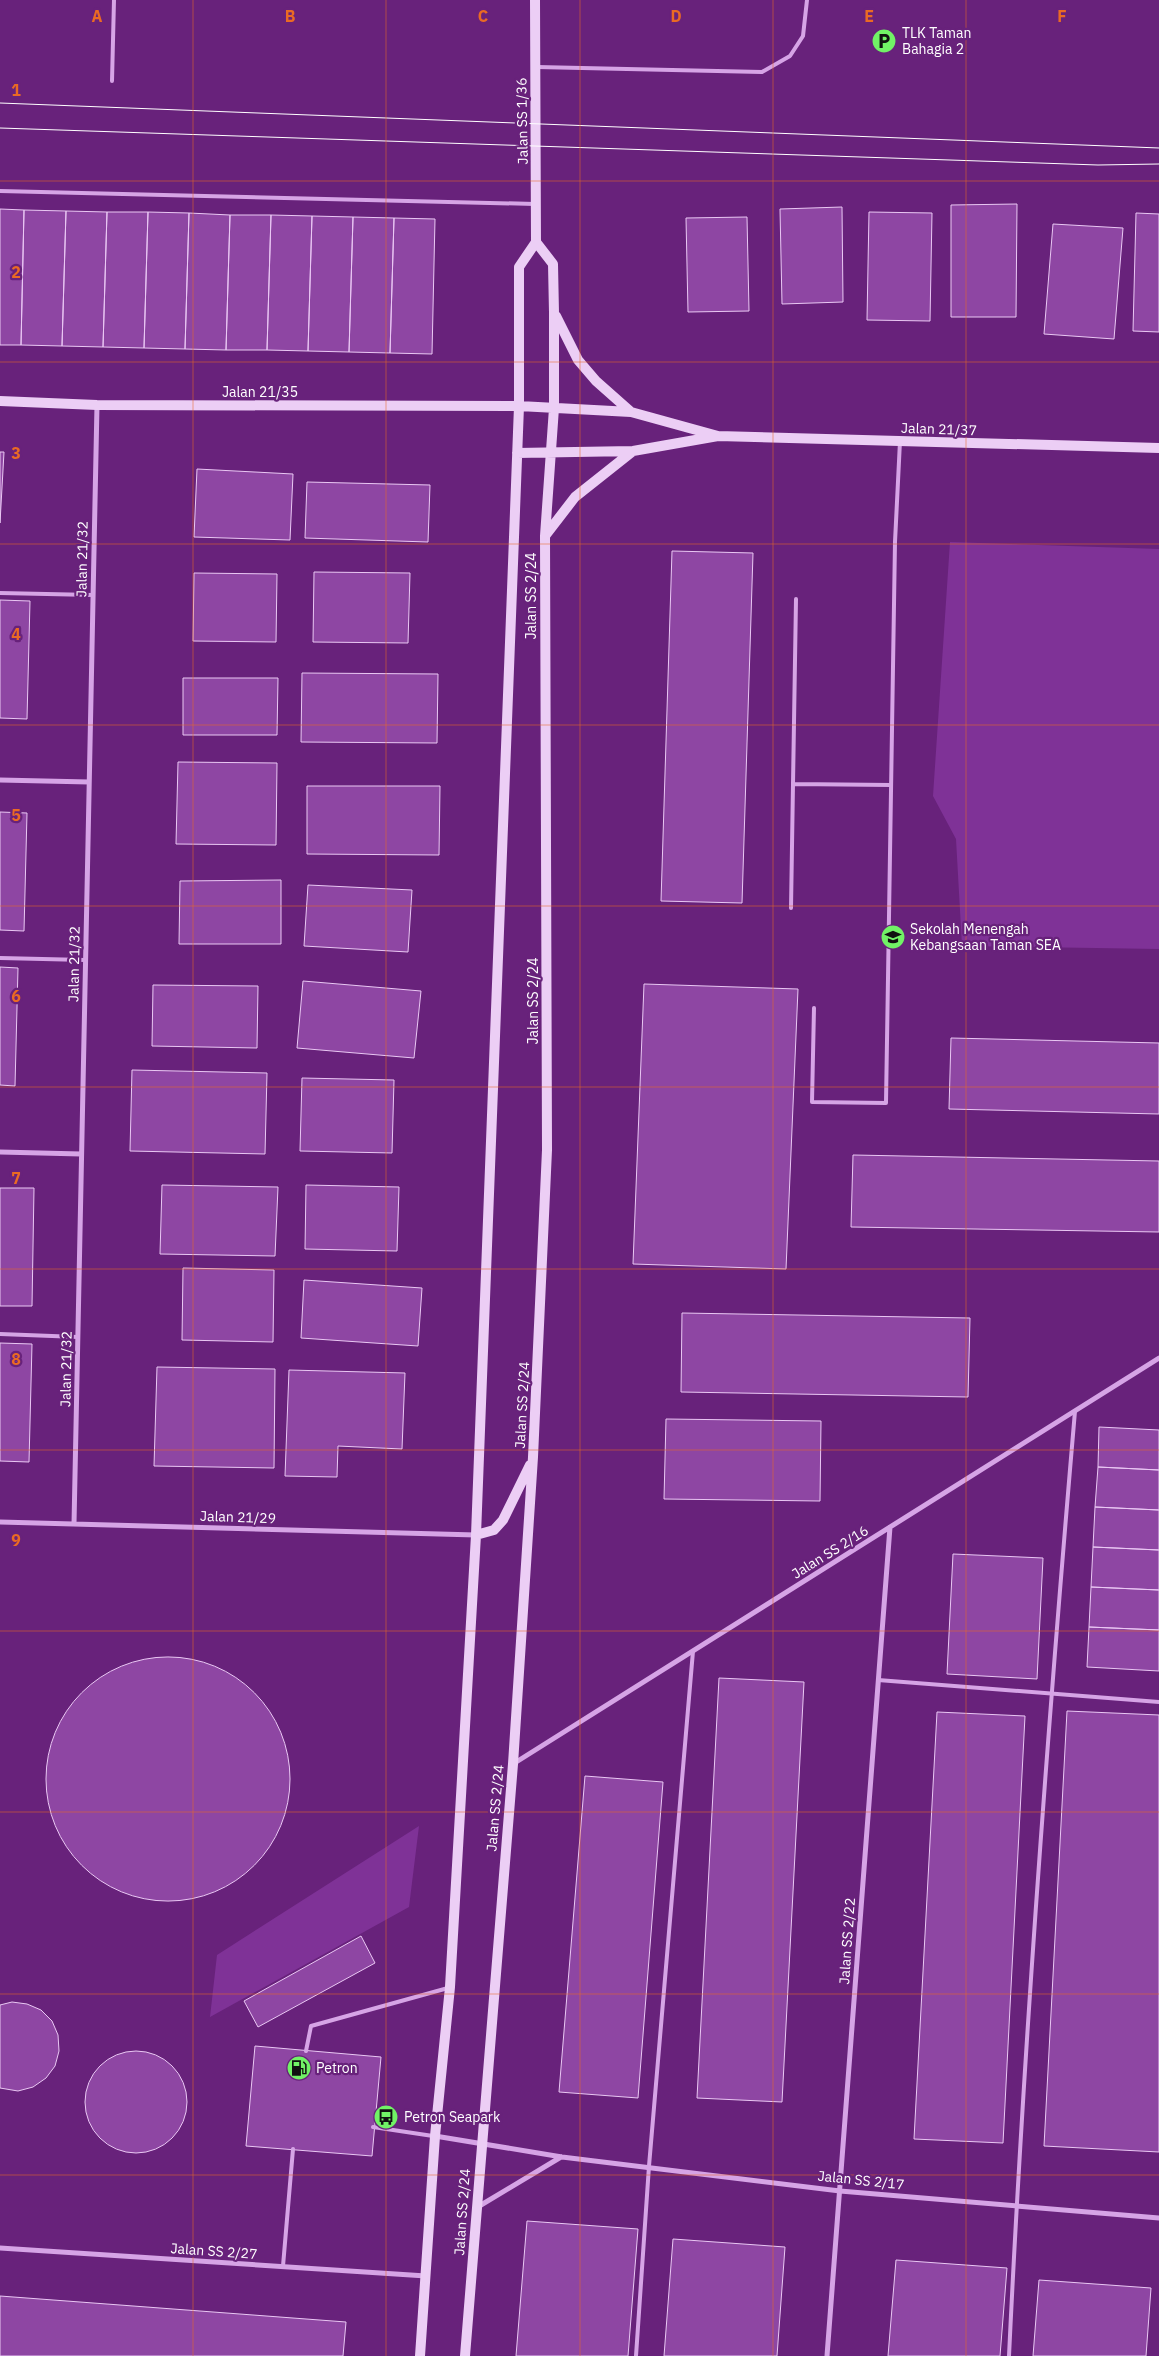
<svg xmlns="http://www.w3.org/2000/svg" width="1159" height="2356" viewBox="0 0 1159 2356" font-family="'IBM Plex Sans',sans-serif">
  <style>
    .green { fill: #7f3297 }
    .building { fill: #8e46a3; stroke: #eac8f4 }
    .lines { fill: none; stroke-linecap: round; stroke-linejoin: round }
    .lane { stroke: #d6a4e6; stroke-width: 4 }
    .street { stroke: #d6a4e6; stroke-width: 5 }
    .secondary { stroke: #eccef5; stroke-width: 10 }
    .tram { stroke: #fff; stroke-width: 1 }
    .grid { fill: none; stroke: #ea6a24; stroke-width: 1; stroke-opacity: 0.55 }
    .labels { text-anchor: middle; stroke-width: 4.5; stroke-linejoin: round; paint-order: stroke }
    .poi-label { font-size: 14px; fill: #fff; stroke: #68227b; text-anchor: start }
    .street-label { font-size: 14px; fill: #fff; stroke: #68227b }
    .grid-label { font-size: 16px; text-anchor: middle; font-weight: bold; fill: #ea6a24; stroke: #68227b; stroke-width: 4.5; stroke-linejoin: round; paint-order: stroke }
  </style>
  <rect width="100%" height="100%" fill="#68227b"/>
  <path class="green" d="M950 542 1159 549V949L962 946 956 839 933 796Z
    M419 1826 409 1907 210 2017 217 1955Z"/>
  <path class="building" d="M1017 204 1016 317H951V205Z
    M842 207 843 302 782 304 780 209Z
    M0 209 24 210 21 345H0Z
    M24 210 66 211 62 346 21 345Z
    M66 211 107 212 103 347 62 346Z
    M107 212H148L144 348 103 347Z
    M148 212 189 213 185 349 144 348Z
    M869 212 932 213 930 321 867 320Z
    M189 213 230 215 226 350 185 349Z
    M1136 213 1159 214V332L1133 331Z
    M230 215H271L267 350H226Z
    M271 215 312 216 308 351 267 350Z
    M312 216 353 217 349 352 308 351Z
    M353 217 394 218 390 353 349 352Z
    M747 217 749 311 688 312 686 218Z
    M394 218 435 219 432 354 390 353Z
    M1053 224 1123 228 1114 339 1044 334Z
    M0 452H4L0 523Z
    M197 469 293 474 290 540 194 537Z
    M307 482 430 485 428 542 305 538Z
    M672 551 753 553 742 903 661 901Z
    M314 572 410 573 408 643 313 642Z
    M194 573 277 574 276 642 193 641Z
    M0 600 30 601 27 719 0 718Z
    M302 673 438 674 437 743 301 742Z
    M183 678H278L277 735H183Z
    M178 762 277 763 276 845 176 844Z
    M307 786H440L439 855 307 854Z
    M0 812 27 813 24 931 0 930Z
    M281 880V944H179L180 881Z
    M308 885 412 890 408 952 304 946Z
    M0 967 18 968 15 1086 0 1085Z
    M303 981 421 991 414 1058 297 1048Z
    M644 984 798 989 786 1269 633 1264Z
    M153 985 258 986 257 1048 152 1046Z
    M951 1038 1159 1043V1114L949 1109Z
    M132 1070 267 1073 265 1154 130 1151Z
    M302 1078 394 1080 392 1153 300 1151Z
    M853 1155 1159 1161V1232L851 1227Z
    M162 1185 278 1187 275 1256 160 1254Z
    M306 1185 399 1187 397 1251 305 1249Z
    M0 1188H34L32 1306H0Z
    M183 1268 274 1270 273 1342 182 1340Z
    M304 1280 422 1288 418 1346 301 1338Z
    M682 1313 970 1318 968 1397 681 1392Z
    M0 1343 32 1344 29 1462 0 1461Z
    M157 1367 275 1369 274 1468 154 1466Z
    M289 1370 405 1373 402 1449 338 1446 337 1477 285 1476Z
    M666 1419 821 1421 820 1501 664 1499Z
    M1099 1427 1159 1430V1470L1098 1467Z
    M1098 1467 1159 1470V1510L1095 1507Z
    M1095 1507 1159 1510V1550L1093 1547Z
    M1093 1547 1159 1550V1590L1091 1587Z
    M953 1554 1043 1558 1037 1679 947 1674Z
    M1091 1587 1159 1590V1630L1089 1627Z
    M1089 1627 1159 1630V1671L1087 1667Z
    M46 1779a122 122 0 1 1 244 0a122 122 0 1 1-244 0Z
    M719 1678 804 1682 782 2102 697 2098Z
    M1067 1711 1159 1715V2152L1044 2146Z
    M937 1712 1025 1716 1003 2143 914 2139Z
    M585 1776 663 1782 638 2098 559 2092Z
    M361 1936 375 1963 258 2027 244 2001Z
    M12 2002 27 2004 41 2010 52 2021 58 2035 59 2051 55 2066 46 2078 33 2087 18 2091 0 2088V2005Z
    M255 2046 381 2057 372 2156 246 2146Z
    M85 2102a51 51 0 1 1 102 0a51 51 0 1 1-102 0Z
    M527 2221 638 2229 628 2356H516Z
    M673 2239 785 2247 777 2356H664Z
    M896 2260 1007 2268 1000 2356H888Z
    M1039 2280 1151 2288 1146 2356H1033Z
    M0 2296 346 2322 343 2356H0Z"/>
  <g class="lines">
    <path class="lane" d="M537 67 762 72 790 56 803 36 807 0
      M112 81 114 0
      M0 191 535 204
      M0 593 93 595
      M796 599 793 784 891 785
      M791 908 793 784
      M0 958 85 960
      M814 1008 812 1102 886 1103 895 542 900 441
      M0 1334 78 1337
      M878 1680 1159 1702
      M306 2051 311 2026 448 1988
      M373 2127 433 2136
      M283 2266 293 2149
      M636 2356 649 2166 693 1651
      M1009 2356C1024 2040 1048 1725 1075 1411"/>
    <path class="street" d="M0 780 89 782
      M0 1152 81 1154
      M0 1522 476 1535
      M74 1524 97 405
      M513 1764 1159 1358
      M435 2136 562 2157 840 2191 1159 2218
      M476 2208 561 2157
      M0 2248 426 2276
      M827 2356 890 1527"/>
    <path class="secondary" d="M556 316 578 360 596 381 631 412
      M0 401 97 405 519 406 631 412 718 436
      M517 453 633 451 718 436 1159 448
      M545 536 575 497 633 451
      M476 1535 494 1530 503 1520 530 1465
      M420 2356 435 2136 450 1987 476 1535 519 406V267L536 242 535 0
      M465 2356 513 1764 533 1457 547 1150 545 536 554 408V313L553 264 536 242"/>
    <path class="tram" d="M0 103 1159 148
      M0 128 1098 165 1159 164"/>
  </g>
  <path class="grid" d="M193 0V2356M386 0V2356M580 0V2356M773 0V2356M966 0V2356M0 181H1159M0 362H1159M0 544H1159M0 725H1159M0 906H1159M0 1087H1159M0 1269H1159M0 1450H1159M0 1631H1159M0 1812H1159M0 1994H1159M0 2175H1159"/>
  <defs>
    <symbol id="parking-disc" viewBox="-11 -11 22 22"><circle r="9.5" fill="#71f266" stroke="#68227b"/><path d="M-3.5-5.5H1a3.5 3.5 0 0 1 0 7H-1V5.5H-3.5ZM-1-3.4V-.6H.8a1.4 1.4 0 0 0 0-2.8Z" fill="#111"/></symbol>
    <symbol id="school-disc" viewBox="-11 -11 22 22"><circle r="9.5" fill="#71f266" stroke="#68227b"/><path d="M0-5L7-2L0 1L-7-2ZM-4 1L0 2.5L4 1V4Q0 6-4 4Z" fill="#111"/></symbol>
    <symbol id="fuel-disc" viewBox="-11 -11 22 22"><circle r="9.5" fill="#71f266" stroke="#68227b"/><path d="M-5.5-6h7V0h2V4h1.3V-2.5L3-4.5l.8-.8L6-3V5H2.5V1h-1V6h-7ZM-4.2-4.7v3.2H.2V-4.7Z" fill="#111"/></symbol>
    <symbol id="bus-disc" viewBox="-11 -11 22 22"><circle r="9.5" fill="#71f266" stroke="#68227b"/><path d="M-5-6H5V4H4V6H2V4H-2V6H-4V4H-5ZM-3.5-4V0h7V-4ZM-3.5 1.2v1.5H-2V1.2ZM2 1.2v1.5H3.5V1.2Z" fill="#111"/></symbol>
  </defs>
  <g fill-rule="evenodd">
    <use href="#parking-disc" x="870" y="27" width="28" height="28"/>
    <use href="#school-disc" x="879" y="923" width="28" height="28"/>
    <use href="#fuel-disc" x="285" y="2054" width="28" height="28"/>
    <use href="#bus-disc" x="372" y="2103" width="28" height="28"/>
  </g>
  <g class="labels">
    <g class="poi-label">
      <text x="902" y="38">TLK Taman<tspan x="902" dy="16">Bahagia 2</tspan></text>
      <text x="910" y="934">Sekolah Menengah<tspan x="910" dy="16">Kebangsaan Taman SEA</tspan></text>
      <text x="316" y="2073">Petron</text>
      <text x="404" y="2122">Petron Seapark</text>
    </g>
    <g class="street-label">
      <text transform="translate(522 121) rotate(-91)" y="5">Jalan SS 1/36</text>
      <text x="260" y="397">Jalan 21/35</text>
      <text transform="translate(939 429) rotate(2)" y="5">Jalan 21/37</text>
      <text transform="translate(82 559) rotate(-89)" y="5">Jalan 21/32</text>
      <text transform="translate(531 596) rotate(-90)" y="5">Jalan SS 2/24</text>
      <text transform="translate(74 964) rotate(-89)" y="5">Jalan 21/32</text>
      <text transform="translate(533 1001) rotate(-90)" y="5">Jalan SS 2/24</text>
      <text transform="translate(66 1369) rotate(-89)" y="5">Jalan 21/32</text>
      <text transform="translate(522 1405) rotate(-87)" y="5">Jalan SS 2/24</text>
      <text transform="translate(238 1517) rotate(2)" y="5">Jalan 21/29</text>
      <text transform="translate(830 1552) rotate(-32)" y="5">Jalan SS 2/16</text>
      <text transform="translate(495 1808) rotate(-85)" y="5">Jalan SS 2/24</text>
      <text transform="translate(847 1941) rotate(-86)" y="5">Jalan SS 2/22</text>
      <text transform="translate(861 2180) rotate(6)" y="5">Jalan SS 2/17</text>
      <text transform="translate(462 2212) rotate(-86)" y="5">Jalan SS 2/24</text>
      <text transform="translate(214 2251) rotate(4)" y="5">Jalan SS 2/27</text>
    </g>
  </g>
  <g class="grid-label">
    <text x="97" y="22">A</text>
    <text x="290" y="22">B</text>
    <text x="483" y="22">C</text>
    <text x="676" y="22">D</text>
    <text x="869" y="22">E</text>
    <text x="1062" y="22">F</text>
    <text x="16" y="96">1</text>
    <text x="16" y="278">2</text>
    <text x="16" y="459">3</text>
    <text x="16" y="640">4</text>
    <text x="16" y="821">5</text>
    <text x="16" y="1002">6</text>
    <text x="16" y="1184">7</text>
    <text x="16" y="1365">8</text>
    <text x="16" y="1546">9</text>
  </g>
</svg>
